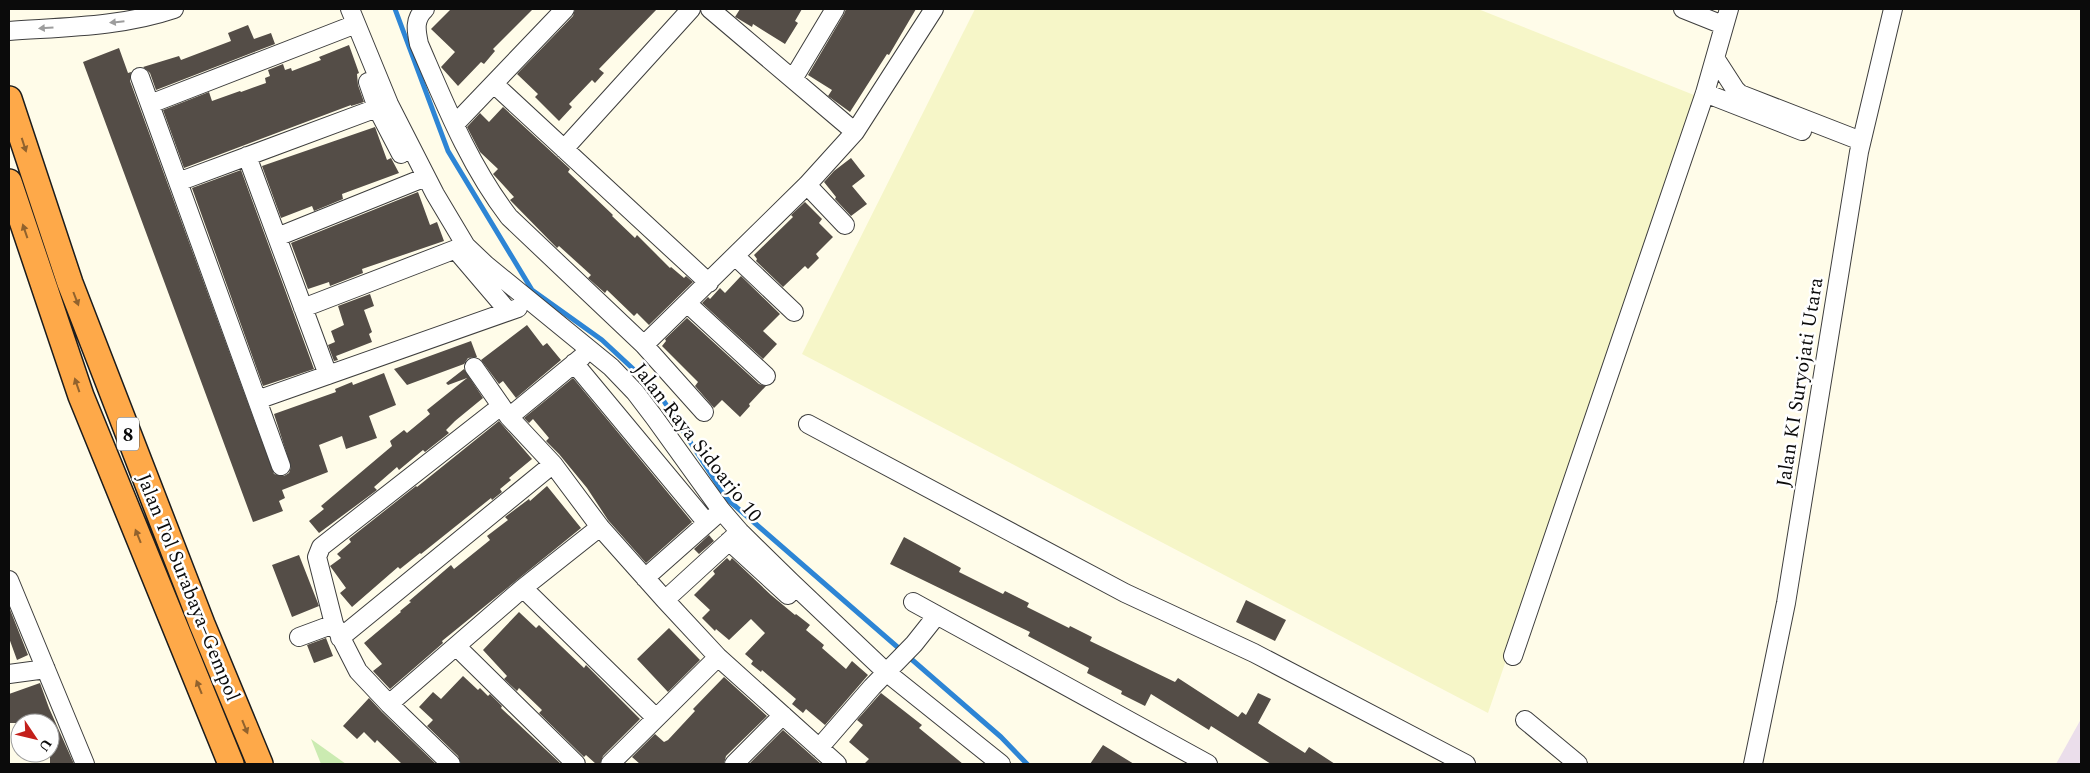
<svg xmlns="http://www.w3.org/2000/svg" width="2090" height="773" viewBox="0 0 2090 773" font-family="Spectral,serif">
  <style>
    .industrial { fill: #ebdeeb }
    .farmland { fill: #f6f6c8 }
    .green { fill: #cbebb1 }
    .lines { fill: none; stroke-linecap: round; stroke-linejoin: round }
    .stream { stroke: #2d85d5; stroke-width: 5 }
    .building { fill: #544d47 }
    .minor-casing { stroke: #3e3e3e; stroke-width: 20 }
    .highway-casing { stroke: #1c1c1c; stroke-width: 28 }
    .minor { stroke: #fff; stroke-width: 18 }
    .highway { stroke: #fea949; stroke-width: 25 }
    .oneway { fill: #9d9d9d }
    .oneway2 { fill: #91622d }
    .labels { text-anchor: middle; stroke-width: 5; stroke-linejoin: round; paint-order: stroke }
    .shield { fill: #fff; stroke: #545454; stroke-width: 1 }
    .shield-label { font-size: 19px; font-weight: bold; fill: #0b0b0b }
    .street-label { font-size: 20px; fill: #0b0b0b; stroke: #fff }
  </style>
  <rect width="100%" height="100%" fill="#fffce9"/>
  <path class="industrial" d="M2081 719V764H2056Z"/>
  <path class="farmland" d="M975 9H1478L1699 97 1488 713 802 354Z"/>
  <path class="green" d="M311 739 346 764H321Z"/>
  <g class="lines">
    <path class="stream" d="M395 9 448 151 532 290 602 340 658 392 727 499 1001 737 1027 764"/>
  </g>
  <path class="building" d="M451 9H533L493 49 495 51 484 64 481 62 458 86 441 67 455 52 431 29Z
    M575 9H657L599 69 604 73 595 83 592 80 569 104 572 107 559 121 535 97 538 94 517 74 573 16Z
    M740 9H802L795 21 798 23 785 44 753 24 752 27 737 18 735 17Z
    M846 9H916L889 55 887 54 850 112 828 96 832 90 808 75 844 14Z
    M248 25 254 39 271 33 275 44 156 90 150 73 143 67 179 56 181 60 231 41 228 33Z
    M349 45 359 73 357 74 358 85 364 102 351 106V105L184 168 163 110 209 92 212 101 240 91 241 92 266 83 265 78 270 76 268 70 283 64 285 70 291 68 292 71 321 60 319 57Z
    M119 48 128 73 131 72 130 81 274 474 284 476 289 473 291 467 274 414 336 392 335 389 352 382 353 385 384 373 396 405 369 416 377 438 346 449 342 436 319 445 328 472 282 490 285 498 279 501 283 511 253 522 83 62Z
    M503 107 570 169 568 172 613 215 612 216 635 238 637 235 670 268 671 267 684 278 686 276 693 282 649 325 637 313 634 316 607 290 605 293 588 278 591 275 559 246 557 248 510 200 514 197 493 174 498 169 480 152 467 127 480 113 489 122Z
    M375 127 387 160 391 158 399 173 342 194 343 199 314 211 312 206 281 218 262 166Z
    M851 158 865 176 852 186 867 204 851 216 835 199 836 197 824 182 834 171Z
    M241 170 314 369 263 386 192 188Z
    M418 192 430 225 437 222 444 241 362 269 363 273 330 286 329 282 308 289 291 243Z
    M805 202 822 219 819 223 833 237 816 254 819 258 808 269 805 266 783 287 756 261 757 259 754 255 793 217 791 215Z
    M741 276 780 314 763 331 777 344 763 359 702 303 708 297 710 299 720 288 725 293Z
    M370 294 374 306 364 310 372 332 369 334 372 342 336 356 338 360 334 361 328 345 335 342 331 331 344 325 338 306Z
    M687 318 759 384 766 386 749 404 750 406 740 417 722 400 714 408 695 386 698 382 662 346 666 341 665 339Z
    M527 325 543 346 547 343 561 360 516 398 503 381 499 384 481 360Z
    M471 341 477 357 468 358 464 364 407 385 394 369Z
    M464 369 483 398 455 421 446 430 449 433 425 452 423 450 399 470 397 467 374 487 377 490 319 533 309 521 324 509 321 506 392 446 390 441 404 430 407 433 430 414 427 410 467 378 448 385 446 383Z
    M573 378 692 522 646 563 608 520 587 488 559 454 546 441 549 438 533 419 529 423 524 418Z
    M499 421 532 459 509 478 511 480 500 489 502 492 492 500 491 498 421 554 420 553 400 569 398 567 352 607 340 593 346 588 330 566 341 558 337 554 351 542 349 539 416 486 417 487Z
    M547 486 581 528 442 641 443 643 390 689 373 671 382 664 364 643 401 612 400 611 411 602 409 601 451 565 454 569 490 540 487 536 508 520 505 517 529 499 530 501Z
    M709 535 714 541 699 554 694 549Z
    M904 537 961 568 959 572 1003 594 1005 591 1029 603 1027 607 1069 628 1070 626 1092 637 1090 641 1175 682 1178 678 1238 717 1242 712 1246 715 1258 693 1271 699 1258 723 1305 753 1309 747 1335 764H1271L1211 726 1209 730 1151 694 1145 706 1121 694 1122 691 1087 673 1089 668 1028 636 1030 632 890 564Z
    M299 555 319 606 292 617 272 565Z
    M727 558 730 561 732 558 771 595 795 615 796 614 810 625 806 630 824 645 822 648 846 669 852 661 868 675 825 725 806 709 803 713 792 704 796 699 762 670 761 672 751 664 753 661 745 654 765 633 751 619 729 640 716 629 715 631 702 618 710 610 694 595 715 574 713 571Z
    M1246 600 1286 620 1275 641 1236 622Z
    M9 607 28 655 17 660 9 638Z
    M519 612 536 628 539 625 584 668 586 665 640 719 603 756 600 764H596L586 755 584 757 539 713 542 710 519 688 517 691 504 679 507 676 483 650Z
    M669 628 700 660 668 692 637 659Z
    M326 638 333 656 314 663 307 645Z
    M463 676 478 690 480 688 488 696 490 694 502 706 501 708 561 764H461L458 756 427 726 433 720 419 707 433 692 441 699Z
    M724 677 767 716 726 756 724 764H640L632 757 655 734 664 742 668 740 695 711 693 709Z
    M40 683 49 708 74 764H50V723H9V694Z
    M881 693 922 725 919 728 963 764H864L869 759 849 742 863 725 857 720Z
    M369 698 382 712 436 764H402L377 740 375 743 364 732 357 739 343 726Z
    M783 730 812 756 821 764H749Z
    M1103 745 1134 764H1090Z"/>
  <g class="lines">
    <defs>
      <path id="minor" d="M350 9 389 104 435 194 466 246 486 265 611 367 635 392 654 417 721 510 740 532 791 582 886 672 1001 764
        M425 9C414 19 416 30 419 44 445 104 469 165 509 217L644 345 704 412
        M710 9 855 132
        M1683 9 1723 25
        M9 31C64 27 121 27 174 9
        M1715 58 1735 89 1740 94 1861 141
        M140 77 281 466
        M793 79 835 9
        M368 82 377 108 401 154
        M494 84 709 283
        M1705 93 1802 131
        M150 104 356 24
        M455 124 565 9
        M564 149 691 9
        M247 156 328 375
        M178 182 377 108
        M807 185 845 225
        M277 237 426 177
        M456 250 508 311
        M735 256 794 312
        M688 304 766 376
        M303 308 456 249
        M644 345 807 185 855 132 934 9
        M574 363 707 523
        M474 367 509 417 553 464 600 527 665 600 718 657 837 764
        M257 400 518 308
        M509 417 582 357
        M808 424 1125 593 1254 653 1466 764
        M729 541 788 595
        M645 578 715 516
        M9 580 85 764
        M523 588 656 718
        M665 600 737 534
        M913 602 1208 764
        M299 637 334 624
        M340 638 553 464
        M457 647 576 764
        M1513 656 1705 93 1729 9
        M9 674 46 669
        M389 704 523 588 600 527
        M1525 720 1578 764
        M819 748 872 687 914 644 937 615
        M451 764 389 704 358 671 334 624 317 557 321 547 501 406
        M610 764 718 657
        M734 764 783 715
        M1753 764 1786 603 1859 152 1893 9"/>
      <path id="highway" d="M9 99 70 283 202 624 260 764
        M9 182 81 396 231 764"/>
    </defs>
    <use href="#minor" class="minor-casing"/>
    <use href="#highway" class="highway-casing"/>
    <use href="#minor" class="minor"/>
    <use href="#highway" class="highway"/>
  </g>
  <defs><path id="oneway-solid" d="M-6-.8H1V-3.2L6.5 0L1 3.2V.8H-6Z" transform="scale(1.25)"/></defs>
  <g class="oneway">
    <use href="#oneway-solid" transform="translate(117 22) rotate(174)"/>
    <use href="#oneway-solid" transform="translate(46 28) rotate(176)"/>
  </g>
  <g class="oneway2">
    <use href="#oneway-solid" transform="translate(24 145) rotate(72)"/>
    <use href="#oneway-solid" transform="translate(25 231) rotate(-109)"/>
    <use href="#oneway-solid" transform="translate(76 299) rotate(69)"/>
    <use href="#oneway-solid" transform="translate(77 385) rotate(-109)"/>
    <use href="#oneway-solid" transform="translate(138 536) rotate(-112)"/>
    <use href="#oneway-solid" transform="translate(199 687) rotate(-112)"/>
    <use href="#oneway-solid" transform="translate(245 727) rotate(68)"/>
  </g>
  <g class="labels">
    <rect class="shield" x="117" y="417.5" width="22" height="33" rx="4"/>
    <g class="shield-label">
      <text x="128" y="441">8</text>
    </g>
    <g class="street-label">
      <text transform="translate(1799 382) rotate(-81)" y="7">Jalan KI Suryojati Utara</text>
      <text transform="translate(698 442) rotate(52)" y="7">Jalan Raya Sidoarjo 10</text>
      <text transform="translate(189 587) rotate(68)" y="7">Jalan Tol Surabaya–Gempol</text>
    </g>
  </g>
  <rect width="2090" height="773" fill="none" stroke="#0b0b0b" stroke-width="20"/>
  <g transform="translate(35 738) rotate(125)"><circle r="24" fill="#ffffff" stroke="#9d9d9d"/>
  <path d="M0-4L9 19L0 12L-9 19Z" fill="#c3201b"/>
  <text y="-8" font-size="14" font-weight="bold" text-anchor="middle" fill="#0b0b0b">U</text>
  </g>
</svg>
